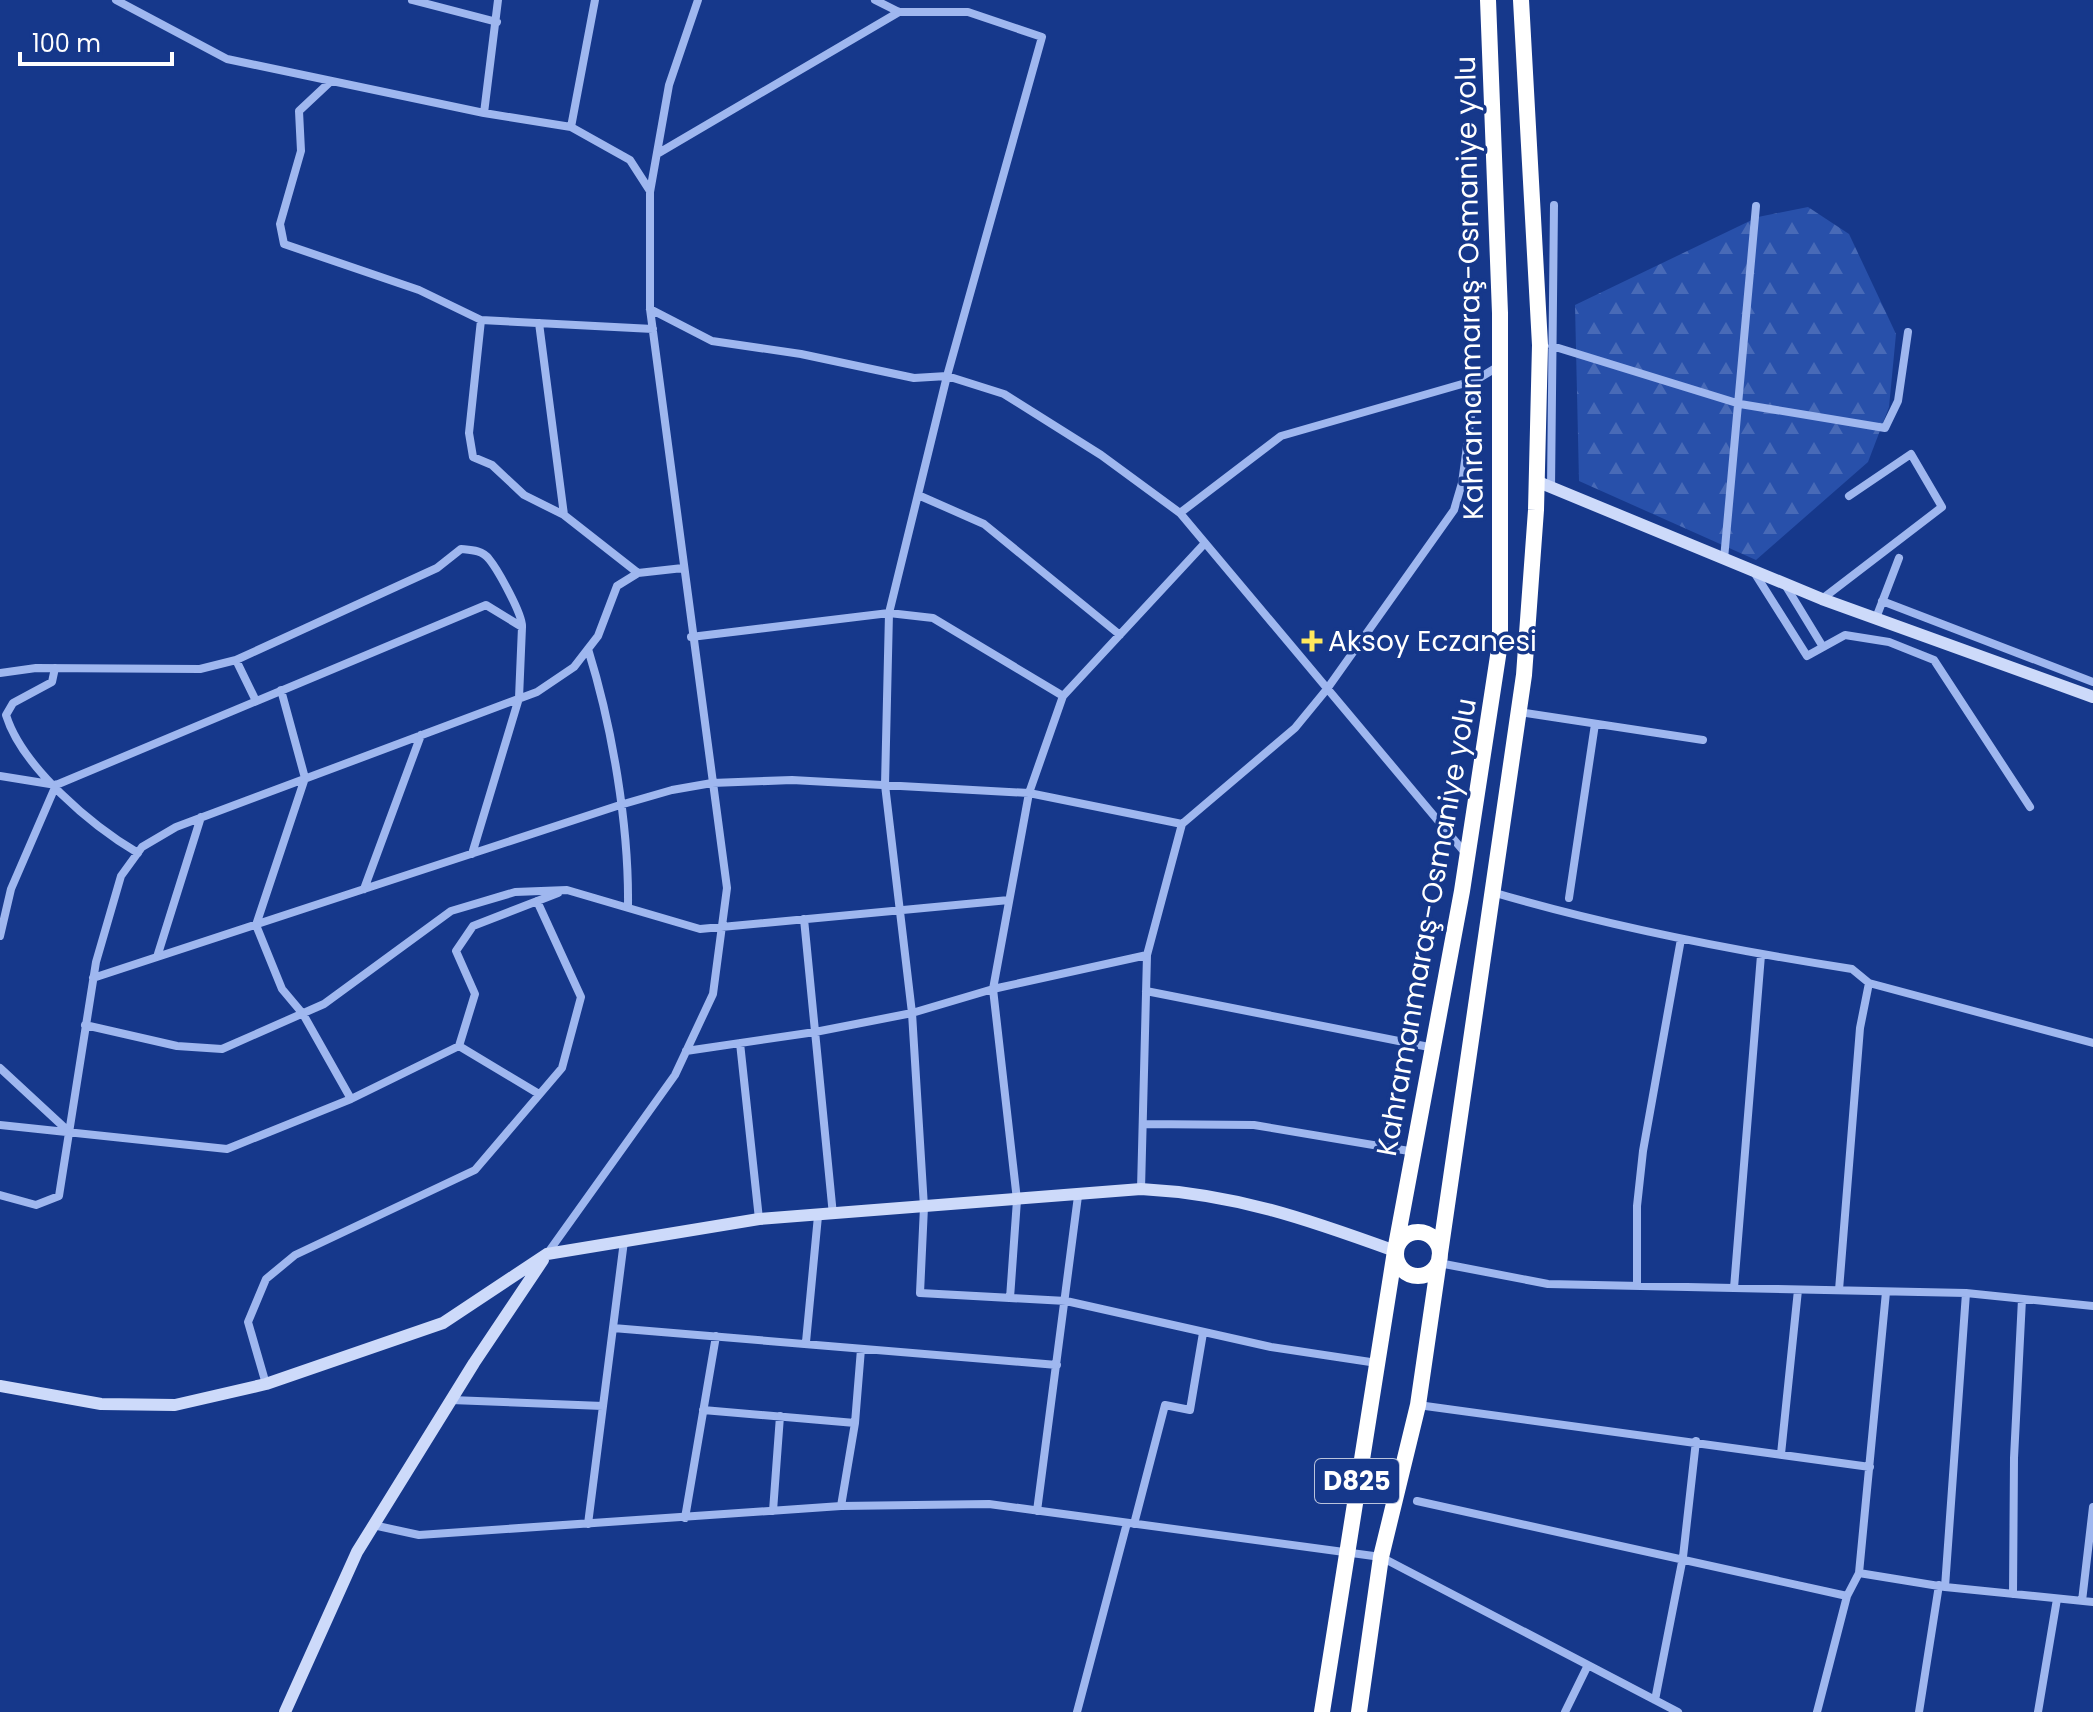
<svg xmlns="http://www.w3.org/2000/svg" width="2093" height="1712" viewBox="0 0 2093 1712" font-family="Poppins,sans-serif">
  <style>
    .forest { fill: url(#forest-firs) }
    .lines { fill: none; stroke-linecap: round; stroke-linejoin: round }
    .street { stroke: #9fb7ef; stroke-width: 8 }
    .secondary { stroke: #cddafa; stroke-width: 12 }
    .highway { stroke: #fff; stroke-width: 16 }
    .poi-dot { fill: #ffe85d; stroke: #16388b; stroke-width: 3 }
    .labels { text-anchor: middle; stroke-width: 7; stroke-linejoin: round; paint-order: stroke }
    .shield { fill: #16388b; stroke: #b9c3dc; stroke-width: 2 }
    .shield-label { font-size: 26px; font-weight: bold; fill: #fff }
    .street-label { font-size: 28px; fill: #fff; stroke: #16388b }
    .poi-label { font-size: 28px; fill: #fff; stroke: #16388b; text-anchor: start }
  </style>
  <defs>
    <pattern id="forest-firs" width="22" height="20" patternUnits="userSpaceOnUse" patternTransform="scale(2)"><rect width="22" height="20" fill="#2850aa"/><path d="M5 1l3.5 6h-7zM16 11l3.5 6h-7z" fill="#486ab7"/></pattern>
  </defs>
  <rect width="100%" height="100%" fill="#16388b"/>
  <path class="forest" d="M1808 207 1849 234 1896 334 1889 407 1868 462 1756 560 1579 481 1575 305 1758 217Z"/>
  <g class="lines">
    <path class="street" d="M116 0 227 59 484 113 571 127 630 160 650 191
      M412 0 497 22
      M875 0 899 12H968L1042 37 947 376 889 613 885 785 912 1013 924 1207 920 1293 1066 1301 1271 1347 1377 1363
      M331 81 299 111 301 151 280 224 284 244 419 290 481 320 653 329
      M484 113 498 0
      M571 127 595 0
      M657 154 899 12
      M650 309 712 341 801 354 914 378 947 376 1004 394 1101 455 1180 513 1466 854
      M481 320 469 433 473 457 492 465 524 495 564 515
      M539 323 564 515 638 573
      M1552 346 1740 404 1885 428 1898 401 1908 332
      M1551 488 1554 205
      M918 495 984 524 1120 635
      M1180 513 1281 436 1476 380 1499 366
      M1724 559 1756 206
      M1754 572 1807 656 1845 635 1889 642 1934 660 2030 807
      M1784 583 1823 647
      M1822 599 1942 507 1911 454 1849 496
      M1882 601 2093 682
      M1876 618 1899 558
      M691 637 889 613 933 618 1063 696
      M588 649C612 726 629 825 628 906
      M236 660 256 701
      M55 668 52 682 13 703 6 715C22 767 92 826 138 853
      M0 673 36 668 200 669 236 660 437 568 461 549C471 550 482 550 489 559 498 570 523 615 522 627
      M281 690 305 778 256 925 282 989 303 1014 351 1099
      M1519 712 1703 740
      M0 776 56 785 486 605 522 627 519 698 472 854
      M364 889 421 735
      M1492 892C1610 927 1730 950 1852 969L1869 983 2093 1043
      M1569 898 1595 724
      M804 919 833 1215
      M0 936 11 889 56 785
      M157 957 201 817
      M93 978 620 805 672 790 712 783 792 780 1029 793 1182 824
      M1146 991 1434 1048
      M85 1025 177 1046 222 1049 324 1004 451 911 515 892 567 890 700 929 1009 900
      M740 1043 759 1219
      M459 1046 539 1094
      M686 1051 815 1032 912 1013 993 989 1147 955
      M0 1068 67 1130
      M1143 1124 1254 1125 1415 1152
      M0 1125 227 1149 351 1099 459 1046 475 994 456 951 473 926 558 893
      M1141 1189 1147 955 1182 824 1295 728 1327 689 1454 510 1462 483 1476 380
      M0 1195 36 1205 59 1196 96 962 121 876 142 847 176 827 537 692 574 667 598 636 617 586 638 573 683 568
      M547 1254 675 1075 713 994 727 888 650 309V192L669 85 698 0
      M1439 1263 1548 1284 1966 1293 2093 1306
      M1637 1286V1206L1643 1151 1681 939
      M1734 1288 1761 955
      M1839 1290 1860 1028 1869 983
      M1010 1298 1017 1200 993 989 1029 793 1063 696 1205 543
      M613 1328 1057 1365
      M806 1342 818 1216
      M266 1384 248 1322 266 1279 295 1255 475 1170 562 1068 581 997 537 901
      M451 1400 603 1406
      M1418 1405 1870 1467
      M703 1410 855 1423
      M1781 1454 1798 1290
      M1417 1501 1847 1596
      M841 1506 855 1423 861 1349
      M773 1511 780 1416
      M1037 1511 1078 1196
      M685 1518 716 1336
      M588 1524 624 1241
      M1134 1524 1165 1405 1190 1410 1203 1333
      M373 1525 419 1535 841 1506 989 1504 1381 1557 1678 1712
      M1859 1573 1945 1587 2093 1602
      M1945 1587 1966 1293
      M2013 1594 2014 1458 2022 1299
      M2082 1601 2093 1507
      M1655 1700 1683 1557 1696 1441
      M1077 1712 1127 1523
      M1565 1712 1588 1665
      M1817 1712 1847 1596 1859 1573 1886 1292
      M1919 1712 1939 1585
      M2038 1712 2057 1599"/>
    <path class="secondary" d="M1536 481 1822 599 2093 697
      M0 1386 101 1404 175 1405 266 1384 443 1323 547 1254 759 1219 1141 1189C1236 1194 1307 1219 1395 1251
      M285 1712 357 1552 474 1363 543 1260"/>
    <path class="highway" d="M1396 1254a22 22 0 1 1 44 0a22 22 0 1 1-44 0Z
      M1322 1712 1395 1251 1462 891 1500 643V313L1488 0
      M1359 1712 1381 1557 1418 1405 1524 675 1536 510 1540 345 1521 0"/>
  </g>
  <path class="poi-dot" d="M1308 629h8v8h8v8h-8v8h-8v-8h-8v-8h8z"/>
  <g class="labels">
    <rect class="shield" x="1315" y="1459" width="84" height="44" rx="6"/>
    <g class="shield-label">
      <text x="1357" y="1490">D825</text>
    </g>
    <g class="street-label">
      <text transform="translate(1469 288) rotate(-91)" y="10">Kahramanmaraş-Osmaniye yolu</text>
      <text transform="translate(1426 927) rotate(-80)" y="10">Kahramanmaraş-Osmaniye yolu</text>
    </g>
    <g class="poi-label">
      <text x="1328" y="651">Aksoy Eczanesi</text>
    </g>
  </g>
  <path d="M20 52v12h152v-12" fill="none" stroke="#ffffff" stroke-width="4"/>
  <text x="32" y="52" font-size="24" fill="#ffffff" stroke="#16388b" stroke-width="6" paint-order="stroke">100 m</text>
</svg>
